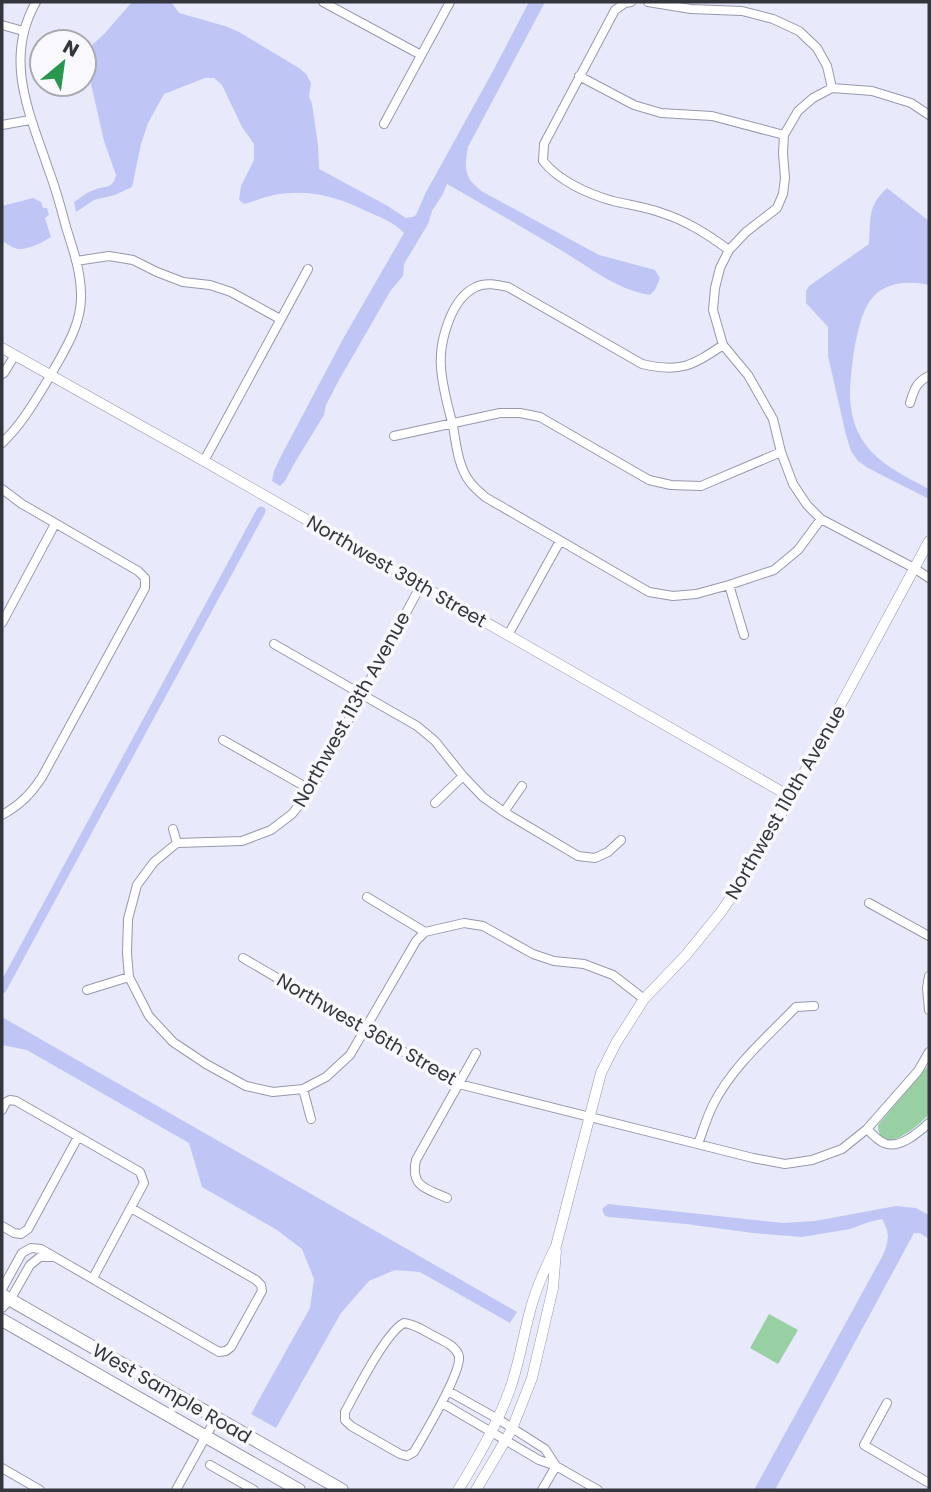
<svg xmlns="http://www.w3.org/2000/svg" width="931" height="1492" viewBox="0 0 931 1492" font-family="Poppins,sans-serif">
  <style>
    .green { fill: #98d0a3 }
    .water { fill: #bfc5f5 }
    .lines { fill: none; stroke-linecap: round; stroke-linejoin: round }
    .canal { stroke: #bfc5f5; stroke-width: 9 }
    .minor-casing { stroke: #9698ac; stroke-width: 10 }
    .tertiary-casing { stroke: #9698ac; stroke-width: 11 }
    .primary-casing { stroke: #9698ac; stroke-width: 14 }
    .minor { stroke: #fff; stroke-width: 8 }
    .tertiary { stroke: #fff; stroke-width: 10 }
    .primary { stroke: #fff; stroke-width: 12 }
    .labels { text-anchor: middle; stroke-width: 7; stroke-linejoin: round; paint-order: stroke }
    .street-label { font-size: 19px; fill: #34363e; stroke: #f8f8fd }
  </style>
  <rect width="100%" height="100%" fill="#e8eafb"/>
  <path class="green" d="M929 1066V1114C920 1125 879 1160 878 1125L925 1069Z
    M769 1314 798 1330 778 1364 750 1348Z"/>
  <path class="water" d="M132 2H171L179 13 225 26 239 32 299 68 306 74 311 83 309 96 312 104 318 145 319 169 386 205 406 218 413 217 416 215 425 194 493 71 529 2H545L468 147C464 169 464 178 483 192L599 255 655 270 660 278 655 290 650 295C618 290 592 269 564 252 525 229 486 206 447 184L443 194 432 211 428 224 404 264 403 276 391 290 339 380 326 405 324 415 294 464 285 481 280 486 272 481 274 471 280 458 343 339 404 233C394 222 380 217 366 211 336 196 304 188 270 196 261 198 253 202 244 204L239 200 241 186 254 160V144L242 127 222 85 214 78H205L164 94 148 123 141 144 132 187 115 195 94 200 76 212 74 202C80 198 87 192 94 190 105 185 113 190 116 175L104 141 85 58 91 46 105 33Z
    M887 188 929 221V285C911 281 888 281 874 296 856 313 850 373 850 398 851 410 853 423 859 434 873 462 903 475 929 489V499L868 468 858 461 851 451 846 435 828 356V327L806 303V291L809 286 869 244C871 218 867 207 887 188Z
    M33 198 41 202 43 208H47L49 215 45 218 51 237C43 242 28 250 18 249 12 248 7 243 2 241V206Z
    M2 1017 517 1312 510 1323 420 1272 395 1270 369 1281 341 1313 276 1428 251 1414 310 1308 314 1279 302 1249 277 1230 202 1187 189 1143 27 1050 2 1045Z
    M608 1204 783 1223 815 1221 896 1206 916 1208 929 1215V1239L920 1233H914L775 1490H754L883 1255C889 1241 890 1233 882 1219L869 1222 850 1229 802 1237 753 1233 686 1224 609 1217 605 1216 602 1209Z"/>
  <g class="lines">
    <path class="canal" d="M2 989 261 511"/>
    <defs>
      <path id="minor" d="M323 2 421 55
        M631 2 625 3 615 10 544 144 543 161C559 181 588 194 613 201 629 205 646 207 662 213 687 221 707 234 729 250
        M648 2 691 9 742 11 773 19 799 31 817 48 827 66 832 88
        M2 25 23 31
        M579 76 634 105 661 113 712 116 784 135
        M929 115 911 103 872 91 832 88 813 98 798 111 784 135 783 153 785 178 783 194 777 208 746 232 729 250 720 268 715 288 713 310 723 345 748 375 773 419 781 452 793 484 807 505 821 519 914 568 929 578
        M384 124 450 2
        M2 125 30 120
        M76 261 109 256 133 260 157 272 183 282 210 285 231 292 280 319
        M723 345C692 366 680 373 642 364L508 287C498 285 486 282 476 287 451 298 439 342 441 367 442 386 448 407 453 426 456 443 458 467 470 482 474 488 480 492 485 497L649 592 673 596 696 594 729 585 774 570 798 550 821 519
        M2 374 4 373 15 355
        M910 403C914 390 916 382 929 376
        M394 436 500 413H520L540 417 649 480 671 485 701 486 781 452
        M2 443C22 424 35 401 49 378 63 353 82 325 81 295 81 272 73 249 66 227 61 208 56 189 49 171 30 114 3 60 36 2
        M204 461 308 269
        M2 489 22 504 138 571 145 578V588L42 777C31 794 20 805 2 815
        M421 585 311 790 292 814 271 830 242 841 177 843 154 862 137 885 128 919 127 953 129 977 149 1016 173 1042 206 1064 246 1086 273 1092 303 1089 326 1077 350 1055 416 941 425 932
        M729 585 744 635
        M2 623 55 524
        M508 635 560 541
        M274 644 417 726 435 741 463 776 483 797 504 812 578 856 595 858 608 852 621 840
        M223 740 311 790
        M435 803 463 776
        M504 812 522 786
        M173 829 177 843
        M367 897 425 932
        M869 903 929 936
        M425 932 464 923 483 926 533 954 554 961 584 964 613 975 644 999
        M243 958 459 1084 753 1158 785 1164 812 1160 842 1149 867 1129 918 1071 929 1052
        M929 976 927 988 929 1010
        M87 990 129 977
        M303 1089 311 1119
        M2 1110 6 1102 10 1100 16 1101 140 1172 144 1183 93 1278
        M867 1129C872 1134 877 1140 884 1143 899 1150 919 1132 929 1123
        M698 1144C703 1131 707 1116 714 1103 733 1066 767 1037 796 1007L814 1006
        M447 1198C427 1189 410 1187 416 1160L476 1053
        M2 1226 14 1233 21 1234 28 1229 78 1137
        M2 1289 22 1253 31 1248 41 1249 219 1352 226 1351 231 1347 262 1291 261 1285 256 1280 131 1208
        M2 1308 10 1300 30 1265 40 1257H52
        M404 1323C415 1324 424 1331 434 1336 443 1341 457 1346 459 1357 461 1373 424 1435 414 1452L407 1456 400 1454 351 1426 345 1420V1412C356 1392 386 1332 404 1323Z
        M448 1391 498 1419 545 1449 556 1466
        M442 1403 539 1460 556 1466 598 1490
        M887 1403 864 1445 929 1483
        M210 1465 254 1490
        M2 1468 40 1490
        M176 1490 216 1418
        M542 1490 556 1466"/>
      <path id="tertiary" d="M2 348 204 461 791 797
        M458 1490C478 1458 497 1425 510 1389 519 1364 523 1337 530 1311 536 1288 546 1267 556 1246L601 1073 616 1043 644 999 686 955 721 912 748 872 791 797 929 541
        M476 1490 512 1429 532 1378 553 1288 556 1251"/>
      <path id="primary" d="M2 1295 342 1490
        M2 1320 299 1490"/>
    </defs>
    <use href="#minor" class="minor-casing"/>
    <use href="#tertiary" class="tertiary-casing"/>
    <use href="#primary" class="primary-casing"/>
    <use href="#minor" class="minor"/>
    <use href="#tertiary" class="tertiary"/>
    <use href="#primary" class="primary"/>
  </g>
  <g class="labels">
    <g class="street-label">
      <text transform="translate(397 571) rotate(30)" y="7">Northwest 39th Street</text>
      <text transform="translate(351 709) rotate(-61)" y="7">Northwest 113th Avenue</text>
      <text transform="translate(785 802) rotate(-60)" y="7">Northwest 110th Avenue</text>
      <text transform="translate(367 1029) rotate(30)" y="7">Northwest 36th Street</text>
      <text transform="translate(172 1393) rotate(30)" y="7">West Sample Road</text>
    </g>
  </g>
  <rect width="931" height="1492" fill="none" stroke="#34363e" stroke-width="7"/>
  <g transform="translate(63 63) rotate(29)"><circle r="33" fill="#f8f8fd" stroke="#aaaab1" stroke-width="2"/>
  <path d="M0-5L12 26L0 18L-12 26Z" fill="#29964f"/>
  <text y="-10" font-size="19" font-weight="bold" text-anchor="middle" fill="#34363e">N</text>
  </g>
</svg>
